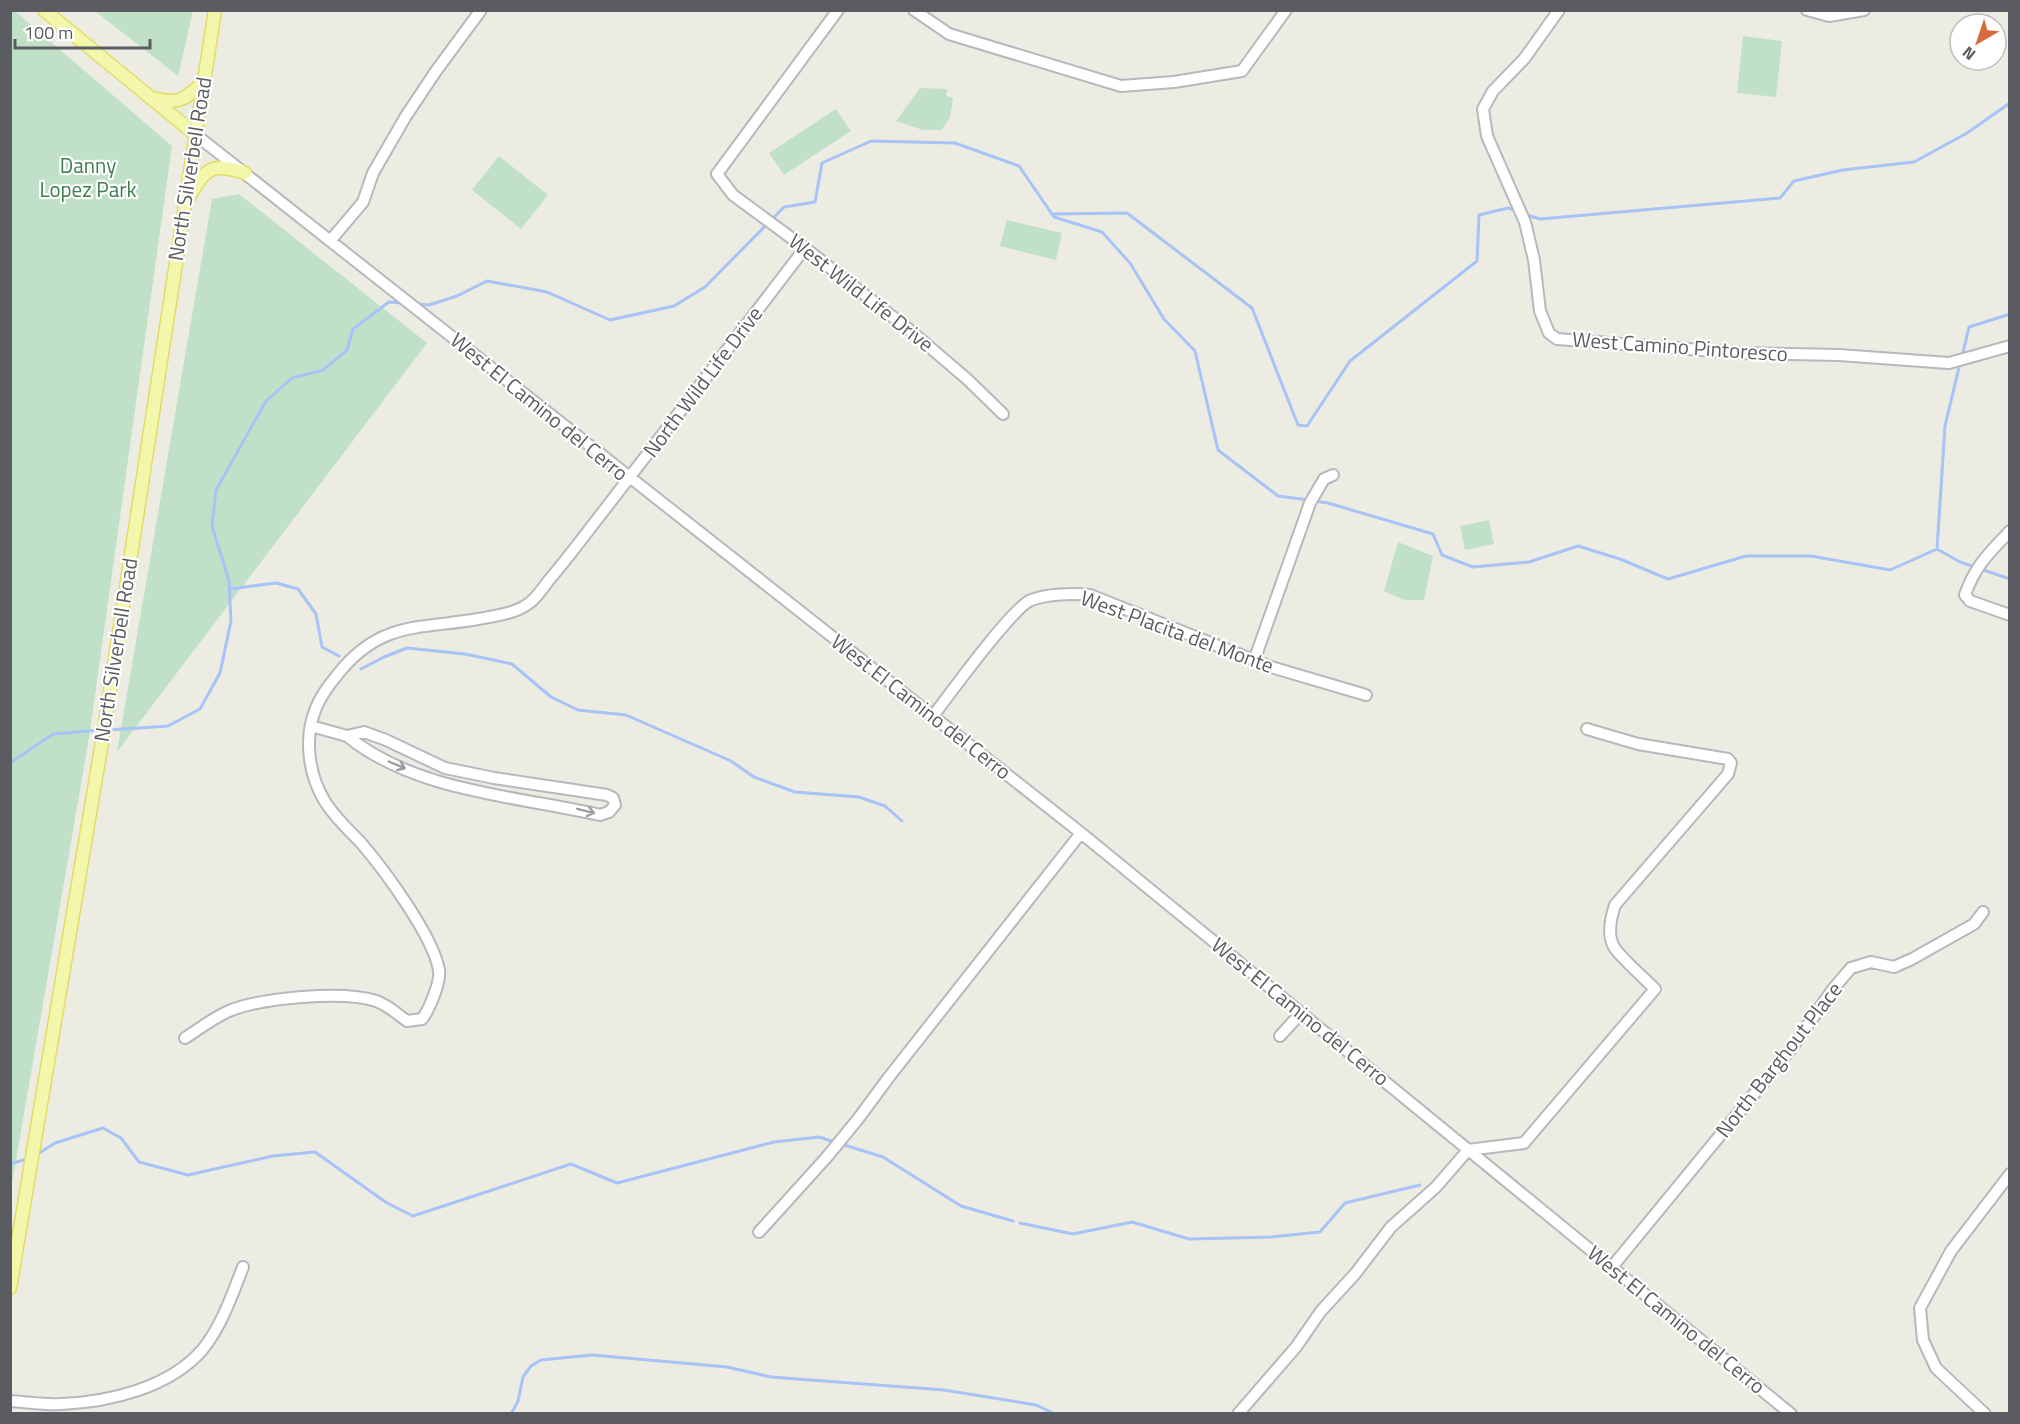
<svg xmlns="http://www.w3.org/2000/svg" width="2020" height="1424" viewBox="0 0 2020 1424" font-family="'Titillium Web',sans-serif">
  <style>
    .green { fill: #c0e1c8 }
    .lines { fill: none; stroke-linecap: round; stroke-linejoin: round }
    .stream { stroke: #a7c3f7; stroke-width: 3 }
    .minor-casing { stroke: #b7b8bd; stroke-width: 14 }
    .major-casing { stroke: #e4dc63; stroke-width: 15 }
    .minor { stroke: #fff; stroke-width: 10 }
    .major { stroke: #f3f7ac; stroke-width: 12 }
    .oneway { stroke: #9c9da0 }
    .labels { text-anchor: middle; stroke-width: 4.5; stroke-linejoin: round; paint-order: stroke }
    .park-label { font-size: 21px; fill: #3c7f4e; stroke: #fff }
    .street-label { font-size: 21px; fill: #5a5c61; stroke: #fff }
  </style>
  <rect width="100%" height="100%" fill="#ecece2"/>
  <path class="green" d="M15 11 172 146 89 738 11 1189 10 11Z
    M95 11H193L178 76Z
    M1743 36 1782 41 1776 97 1737 93Z
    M920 88 947 89 946 96 953 98 950 117 942 130H923L896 121Z
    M836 109 851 131 784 175 769 153Z
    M499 156 548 195 521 229 472 190Z
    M239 194 427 343 117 752 212 199Z
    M1007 220 1062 233 1056 260 1000 246Z
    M1489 520 1494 544 1465 550 1460 526Z
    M1398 542 1433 556 1424 600H1404L1384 591Z"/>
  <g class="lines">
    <path class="stream" d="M1052 214 1127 213 1252 308 1298 425 1307 426 1350 361 1477 261 1479 215 1508 208 1517 211
      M1527 215 1540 219 1780 198 1794 181 1843 170 1914 162 1967 133 2010 103
      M416 304 429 305 457 296 487 281 547 292 610 320 674 306 705 287 784 207 815 202 822 163 871 141 955 143 1019 166 1054 217 1102 232 1130 263 1164 319 1195 351 1218 450 1278 496 1309 500
      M1962 357 1969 327 2010 314
      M1315 501 1328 503 1433 534 1442 555 1473 567 1529 562 1578 546 1620 559 1668 579 1746 556H1811L1890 570 1937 549 1960 562 2010 579
      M1937 549 1945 426 1960 363
      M230 589 276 583 298 589 316 614 322 647 339 656
      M361 669 384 657 407 648 465 654 512 664 551 697 578 710 626 715 731 761 754 777 795 792 859 797 885 806 902 821
      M108 730 168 726 200 709 220 673 231 621 229 581 212 526 216 490 266 401 292 378 323 370 347 350 353 329 389 302 403 303
      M10 763 53 734 101 730
      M841 1144 883 1157 961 1206 1013 1221
      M36 1155 55 1143 103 1128 121 1138 139 1162 188 1175 273 1156 315 1152 387 1203 413 1216 571 1164 617 1183 774 1142 819 1137 835 1142
      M10 1164 30 1158
      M1020 1223 1073 1234 1132 1222 1189 1239 1271 1237 1320 1232 1345 1203 1420 1185
      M511 1414 518 1401 523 1377 531 1366 541 1360 592 1355 727 1367 771 1377 944 1390 1036 1405 1055 1414"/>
    <defs>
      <path id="minor" d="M838 10 717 174 733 195 805 248 912 332 967 379 1003 414
        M914 10 949 34 1121 86 1174 82 1242 71 1286 10
        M1559 10 1524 59 1493 91 1483 109 1487 136 1525 222 1534 260 1540 311 1549 333 1557 339 1740 353 1839 355 1949 363 2010 346
        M1807 10 1829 16 1864 10
        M196 135 1081 833 1791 1414
        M330 241 363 202 373 173 406 116 436 71 481 10
        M2010 531C1989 553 1975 566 1965 595L1970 601 2010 615
        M1254 661 1310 503 1324 479 1333 475
        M933 716C949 695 1012 608 1031 600 1048 594 1072 593 1090 595L1271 667 1366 695
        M311 726 347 736 364 732 386 740 445 768 494 778 607 795 613 798 615 805 609 812 600 815C517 796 416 792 347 736
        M1280 1036 1301 1013
        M185 1038C199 1029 213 1018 229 1011 261 998 343 990 376 1001 388 1005 397 1014 407 1021L422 1019C429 1010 441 982 439 970 433 936 385 871 362 844 349 830 334 817 324 800 308 773 304 736 316 708 322 693 333 680 343 668 384 621 422 629 478 619 494 616 514 614 528 604 536 599 543 588 549 580 567 559 584 536 602 513 670 425 737 337 805 248
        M759 1232 826 1158 858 1119 889 1077 1081 833
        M1612 1267 1791 1049 1833 989 1851 968 1871 962 1894 967 1912 959 1974 924 1983 912
        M10 1401C27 1402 44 1405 61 1404 109 1402 170 1388 203 1349 222 1325 232 1295 243 1267
        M1238 1414 1296 1347 1321 1311 1355 1274 1391 1227 1436 1187 1468 1150 1524 1143 1655 989C1645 979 1620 957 1614 947 1607 935 1611 917 1615 905L1728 774 1731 763 1728 759 1638 744 1587 729
        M1985 1414 1936 1368 1923 1340 1920 1308 1951 1251 2010 1174"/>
      <path id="major" d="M44 10 196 135
        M153 98C178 105 186 100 204 81
        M189 197C206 168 211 162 245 173
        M10 1288 104 730 215 10"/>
    </defs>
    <use href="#minor" class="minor-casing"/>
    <use href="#major" class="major-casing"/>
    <use href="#minor" class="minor"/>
    <use href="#major" class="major"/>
  </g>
  <defs><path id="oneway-shaft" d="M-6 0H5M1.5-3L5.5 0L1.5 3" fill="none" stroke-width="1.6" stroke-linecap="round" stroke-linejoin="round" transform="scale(1.5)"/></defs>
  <g class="oneway">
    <use href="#oneway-shaft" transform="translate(397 765) rotate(23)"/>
    <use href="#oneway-shaft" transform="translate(586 811) rotate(14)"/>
  </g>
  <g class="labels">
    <g class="park-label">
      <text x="88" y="173">Danny<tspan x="88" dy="24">Lopez Park</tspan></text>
    </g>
    <g class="street-label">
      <text transform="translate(190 169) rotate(-81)" y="7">North Silverbell Road</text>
      <text transform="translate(861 293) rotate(38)" y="7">West Wild Life Drive</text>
      <text transform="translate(1680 347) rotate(4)" y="7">West Camino Pintoresco</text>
      <text transform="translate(703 382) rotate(-53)" y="7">North Wild Life Drive</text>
      <text transform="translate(539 407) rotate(39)" y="7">West El Camino del Cerro</text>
      <text transform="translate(1177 632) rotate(20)" y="7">West Placita del Monte</text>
      <text transform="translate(116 650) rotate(-81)" y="7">North Silverbell Road</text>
      <text transform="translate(921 707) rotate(38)" y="7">West El Camino del Cerro</text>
      <text transform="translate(1300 1012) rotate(39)" y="7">West El Camino del Cerro</text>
      <text transform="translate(1779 1060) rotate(-52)" y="7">North Barghout Place</text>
      <text transform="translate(1676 1320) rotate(39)" y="7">West El Camino del Cerro</text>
    </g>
  </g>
  <rect width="2020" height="1424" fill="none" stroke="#5a5c61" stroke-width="24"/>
  <g transform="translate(1978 42) rotate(219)"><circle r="28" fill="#ffffff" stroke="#bdbec0" stroke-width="1.5"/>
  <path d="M0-4.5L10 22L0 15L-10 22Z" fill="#d96a3b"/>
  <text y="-9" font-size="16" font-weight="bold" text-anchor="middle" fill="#5a5c61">N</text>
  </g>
  <path d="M15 39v9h135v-9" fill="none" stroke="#5a5c61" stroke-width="3"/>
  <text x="24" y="39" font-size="18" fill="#5a5c61" stroke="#ffffff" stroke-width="4.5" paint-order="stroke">100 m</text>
</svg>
